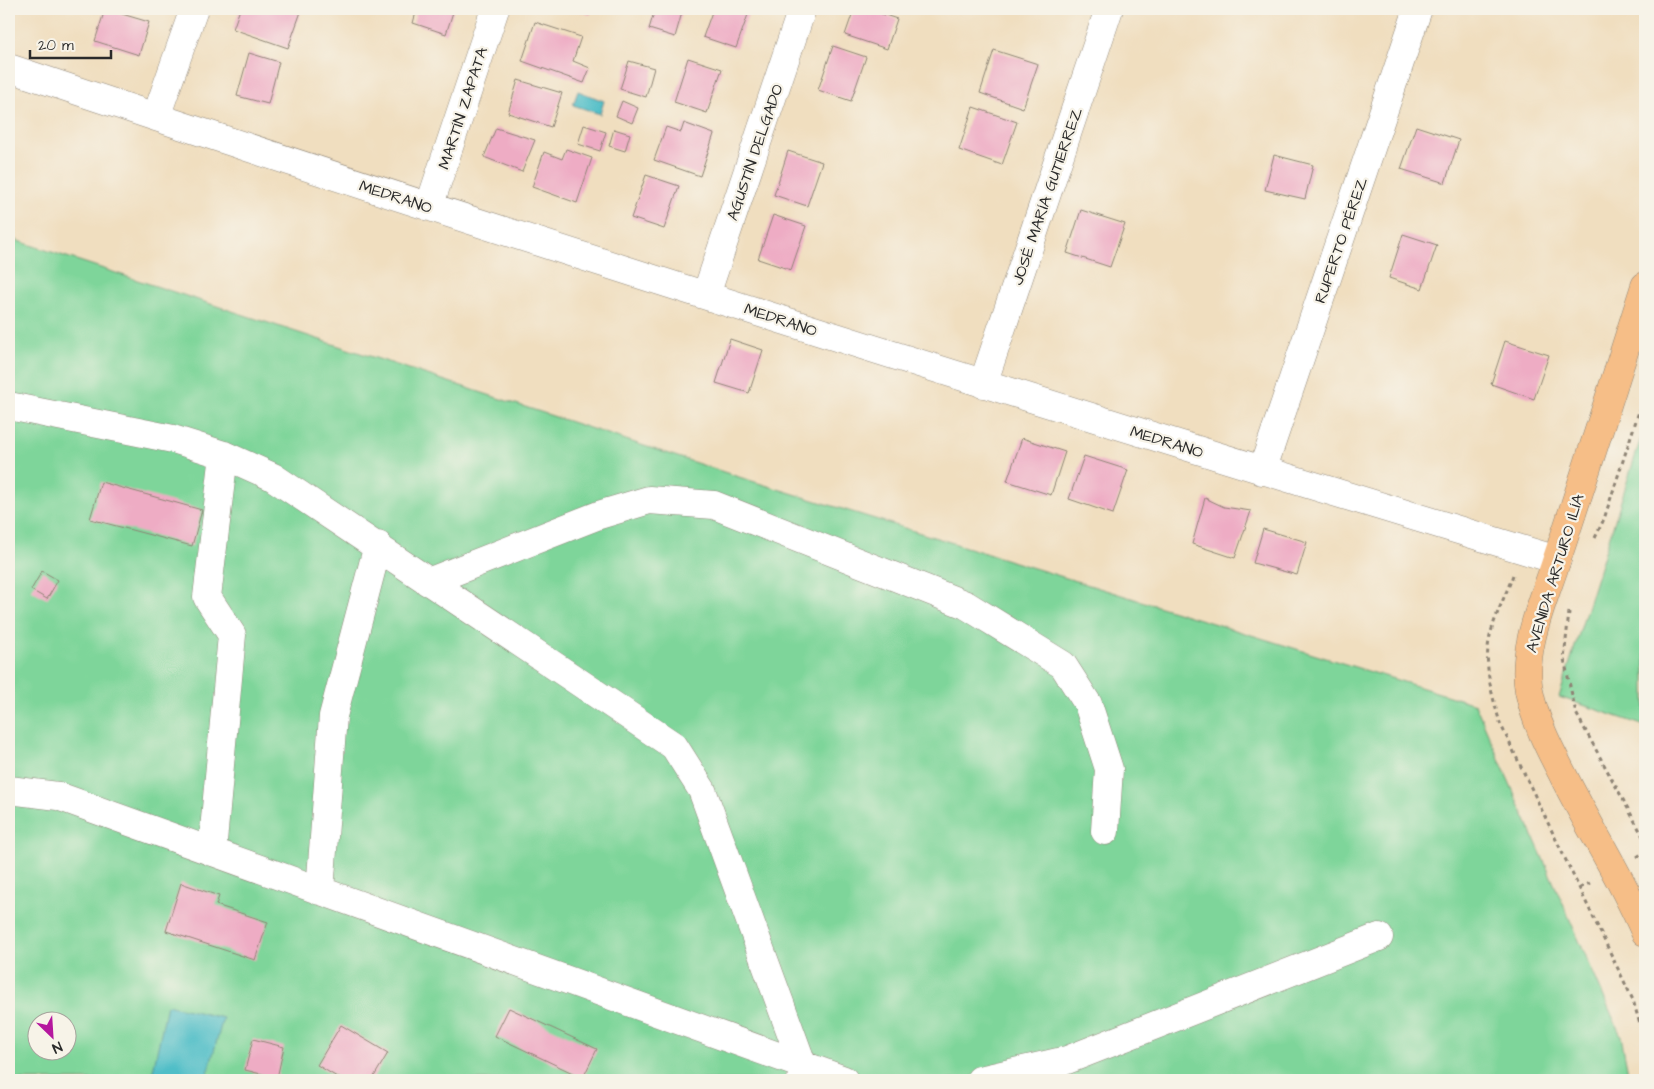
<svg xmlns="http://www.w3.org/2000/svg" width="1654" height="1089" viewBox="0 0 1654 1089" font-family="'Architects Daughter',sans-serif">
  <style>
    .green { fill: #7ed59a; stroke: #548062; fill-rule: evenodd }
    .water { fill: #50bec7; stroke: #3e7479 }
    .building { fill: #eeacc4 }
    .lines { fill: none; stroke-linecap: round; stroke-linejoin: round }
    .minor-casing { stroke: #8e8475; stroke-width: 29 }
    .major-casing { stroke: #8e8475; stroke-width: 29 }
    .path { stroke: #8e8475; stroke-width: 3; stroke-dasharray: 4 4; stroke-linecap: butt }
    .minor { stroke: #fff; stroke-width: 28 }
    .major { stroke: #f6be87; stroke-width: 28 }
    .labels { text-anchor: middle; stroke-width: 4.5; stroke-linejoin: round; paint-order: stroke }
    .street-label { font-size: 16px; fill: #2b2b2b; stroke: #f7f3e8 }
  </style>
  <rect width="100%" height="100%" fill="#f7f3e8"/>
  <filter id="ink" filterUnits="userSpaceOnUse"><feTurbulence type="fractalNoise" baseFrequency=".02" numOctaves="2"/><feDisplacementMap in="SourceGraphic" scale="10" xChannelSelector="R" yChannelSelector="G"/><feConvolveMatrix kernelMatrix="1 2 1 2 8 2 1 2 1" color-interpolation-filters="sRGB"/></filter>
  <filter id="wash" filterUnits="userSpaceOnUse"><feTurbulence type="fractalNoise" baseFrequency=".0096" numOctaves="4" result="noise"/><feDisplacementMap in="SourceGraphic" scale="20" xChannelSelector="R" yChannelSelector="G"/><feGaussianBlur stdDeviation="1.12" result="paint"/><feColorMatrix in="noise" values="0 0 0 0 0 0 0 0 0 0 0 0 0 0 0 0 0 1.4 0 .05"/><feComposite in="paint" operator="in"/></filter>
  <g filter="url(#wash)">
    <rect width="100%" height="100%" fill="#f0debf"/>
    <path class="green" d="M9 238 742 478 1475 704 1621 1036 1628 1073 1608 1080H9ZM38 1022H68V1052H38Z
      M1645 425V726L1559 697Z"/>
    <path class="water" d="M578 91 604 101 600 114 573 105Z
      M167 1005 223 1018 206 1080H151Z"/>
    <g id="blocks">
      <path class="building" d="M105 9 149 22 139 55 95 41Z
        M240 9H302L288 48 233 29Z
        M417 9H454L446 34 413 23Z
        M573 9H592L590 15Z
        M655 9H683L675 37 649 29Z
        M713 9H750L736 48 703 37Z
        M854 9H867L897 19 887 49 845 35Z
        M535 22 581 37 573 61 590 68 584 83 522 61Z
        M833 46 866 57 851 101 818 90Z
        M994 50 1038 64 1023 108 980 93Z
        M249 53 279 62 268 104 237 96Z
        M688 58 722 69 707 113 674 102Z
        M629 61 654 68 646 97 620 89Z
        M518 80 562 93 551 127 508 113Z
        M622 101 638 108 632 123 616 116Z
        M973 107 1017 122 1002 165 959 150Z
        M684 123 714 134 700 176 654 160 666 127 681 132Z
        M584 125 606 132 600 151 578 144Z
        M1416 126 1459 140 1445 183 1401 169Z
        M496 128 535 140 522 172 484 157Z
        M614 129 630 134 625 151 609 146Z
        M566 149 592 158 577 203 532 187 544 152 562 159Z
        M788 151 822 162 807 206 774 195Z
        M1274 155 1313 165 1305 199 1265 190Z
        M646 175 679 186 664 229 631 218Z
        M1081 210 1125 224 1110 267 1067 253Z
        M773 215 806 226 791 270 758 259Z
        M1403 234 1437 245 1422 289 1389 278Z
        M730 339 763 350 749 393 716 383Z
        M1505 341 1549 355 1534 399 1491 384Z
        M1022 438 1065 452 1051 495 1007 481Z
        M1084 456 1128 470 1113 514 1069 499Z
        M101 482 202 510 192 546 90 519Z
        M1205 498 1224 507 1251 511 1235 558 1192 544Z
        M1263 529 1307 542 1297 575 1253 563Z
        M42 571 58 580 47 599 31 590Z
        M181 883 219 896 216 905 268 922 255 960 166 931Z
        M509 1008 597 1049 583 1078 495 1036Z
        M341 1025 388 1053 372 1080H342L317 1065Z
        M253 1039 284 1047 277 1078 245 1070Z"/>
    </g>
  </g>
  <g filter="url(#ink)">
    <use href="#blocks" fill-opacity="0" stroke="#8e8475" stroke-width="1"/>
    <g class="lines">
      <defs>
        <path id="minor" d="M9 68C522 240 1039 403 1557 560
          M156 117 194 9
          M429 207 495 9
          M706 295 802 9
          M983 384 1109 9
          M9 406 173 439 224 455 273 477 674 746 702 790 803 1066 801 1080
          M1262 471 1418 9
          M428 582 599 515 649 500 714 505 966 605 1063 665 1088 704 1109 769 1105 831
          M9 790 58 796 844 1080
          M212 852 232 635 207 597 224 455
          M320 891 333 716 378 545
          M980 1080 1067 1060 1379 937"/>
        <path id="major" d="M1645 286C1616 377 1587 469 1557 559 1544 600 1521 648 1529 691 1535 721 1549 748 1563 775 1589 828 1622 878 1645 932"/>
      </defs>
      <use href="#minor" class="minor-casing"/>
      <use href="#major" class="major-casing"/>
      <path class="path" d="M1595 538 1604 519 1645 393
        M1513 575C1506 595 1495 615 1490 636 1483 665 1492 695 1500 723L1633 1000 1643 1035 1645 1069
        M1569 612 1564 659 1576 713 1645 840
        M1637 857 1645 852
        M1580 888 1590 883
        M1641 1080 1645 1077"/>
      <use href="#minor" class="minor"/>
      <use href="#major" class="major"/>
    </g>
  </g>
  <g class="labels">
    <g class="street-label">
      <text transform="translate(462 108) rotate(-72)" y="6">MARTÍN ZAPATA</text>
      <text transform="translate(754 152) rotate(-71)" y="6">AGUSTÍN DELGADO</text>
      <text transform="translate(396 196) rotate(18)" y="6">MEDRANO</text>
      <text transform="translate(1046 196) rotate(-71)" y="6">JOSÉ MARÍA GUTIERREZ</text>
      <text transform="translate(1340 240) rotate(-71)" y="6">RUPERTO PÉREZ</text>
      <text transform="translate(781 319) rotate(18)" y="6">MEDRANO</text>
      <text transform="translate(1167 441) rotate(17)" y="6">MEDRANO</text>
      <text transform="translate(1554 573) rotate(-73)" y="6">AVENIDA ARTURO ILÍA</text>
    </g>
  </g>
  <rect width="1654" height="1089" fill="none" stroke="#f7f3e8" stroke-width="30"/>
  <g transform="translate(52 1036) rotate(155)"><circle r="24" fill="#f7f3e8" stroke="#a5a39c"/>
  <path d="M0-4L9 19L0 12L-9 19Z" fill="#b5179e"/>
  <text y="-8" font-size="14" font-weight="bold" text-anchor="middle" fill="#2b2b2b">N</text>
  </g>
  <path d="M30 50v8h81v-8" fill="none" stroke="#2b2b2b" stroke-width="2.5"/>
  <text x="38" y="50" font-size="15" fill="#2b2b2b" stroke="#f7f3e8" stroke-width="4" paint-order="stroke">20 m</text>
</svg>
